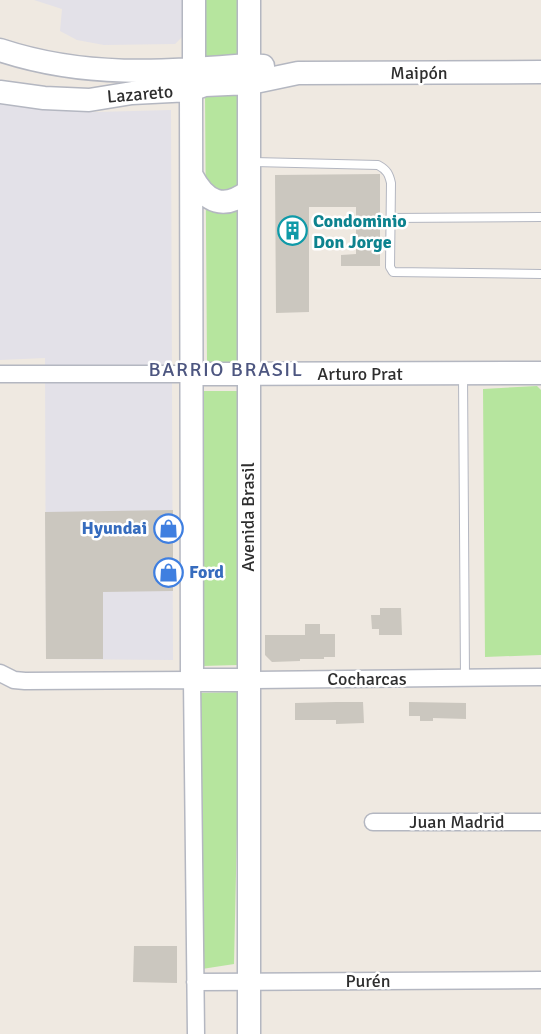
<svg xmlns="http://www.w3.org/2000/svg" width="541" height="1034" viewBox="0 0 541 1034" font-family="Signika,sans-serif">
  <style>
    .industrial { fill: #e3e1e8 }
    .green { fill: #b6e59e }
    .building { fill: #cbc7bf }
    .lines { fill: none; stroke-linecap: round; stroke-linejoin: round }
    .lane-casing { stroke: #b4b7c1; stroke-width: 10 }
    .street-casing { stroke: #b4b7c1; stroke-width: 19 }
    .secondary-casing { stroke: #b4b7c1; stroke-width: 25 }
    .lane { stroke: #fff; stroke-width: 8 }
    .street { stroke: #fff; stroke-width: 16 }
    .secondary { stroke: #fff; stroke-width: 22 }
    .labels { text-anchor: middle; stroke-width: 5; stroke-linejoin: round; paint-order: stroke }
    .street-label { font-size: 18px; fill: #2e2e2e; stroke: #fff }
    .culture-label { font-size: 18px; font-weight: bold; fill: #0d838f; stroke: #fff; text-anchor: start }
    .shop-label { font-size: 18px; font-weight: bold; fill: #366cbe; stroke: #fff; text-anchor: end }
    .neighbourhood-label { font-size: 20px; letter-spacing: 1.5px; fill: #4d5680; stroke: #fff }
  </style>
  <rect width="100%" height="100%" fill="#efe9e1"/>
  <path class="industrial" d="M34 0H184V35L175 44 104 45 77 40 60 31 62 9Z
    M0 100 42 109 96 112 171 110 173 660 46 659 45 358 0 360Z"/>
  <path class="green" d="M204 0H243V55L204 57Z
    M244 92 246 364H207L205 93Z
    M537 386 541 390V655L485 657 483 389Z
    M203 391H237L238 665 202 666Z
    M240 692 234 964 202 969 199 693Z"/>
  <path class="building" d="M380 174V266H341V255L356 254V207H309V312L276 313 275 175Z
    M173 510V591L103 592V659H46L45 512Z
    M380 608H401L402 635H379V629H372L371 615H380Z
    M305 624H320V634H335V657H324V659H300V661L272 662 265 655V635H305Z
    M336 702H363L364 723 336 724V720H295V703Z
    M409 702 466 703V719L433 718V721H420V716H409Z
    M134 946H177V983L133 982Z"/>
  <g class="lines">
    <defs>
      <path id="lane" d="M249 162 378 165C387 170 389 174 391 183L390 267 393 272 541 274
        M391 218 541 217
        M463 374 465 678"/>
      <path id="street" d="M0 374H192
        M0 673 14 680 25 681 192 680 196 1034
        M248 680 541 677
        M373 822H541
        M195 982 541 980"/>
      <path id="secondary" d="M194 0V69L191 90 192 680H248
        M0 50C85 78 162 72 249 65L263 66
        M0 92 44 98 89 100 132 93 191 90 205 85 250 83 298 73 541 72
        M192 176C206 203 224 210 249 191
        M192 374 541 373
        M249 1034V0"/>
    </defs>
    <use href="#lane" class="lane-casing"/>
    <use href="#street" class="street-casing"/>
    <use href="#secondary" class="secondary-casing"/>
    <use href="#lane" class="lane"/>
    <use href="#street" class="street"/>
    <use href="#secondary" class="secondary"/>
  </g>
  <defs>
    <symbol id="building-ring" viewBox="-11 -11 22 22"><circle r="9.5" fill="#fff" stroke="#0f9aa8" stroke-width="1.5"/><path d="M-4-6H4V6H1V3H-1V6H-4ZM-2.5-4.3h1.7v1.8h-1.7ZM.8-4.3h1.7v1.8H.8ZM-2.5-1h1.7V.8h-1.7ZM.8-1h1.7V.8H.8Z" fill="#0f9aa8"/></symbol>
    <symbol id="shop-ring" viewBox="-11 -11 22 22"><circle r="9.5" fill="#fff" stroke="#3f7fe0" stroke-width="1.5"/><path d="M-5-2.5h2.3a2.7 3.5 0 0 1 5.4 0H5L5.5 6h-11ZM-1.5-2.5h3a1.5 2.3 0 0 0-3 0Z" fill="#3f7fe0"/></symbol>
  </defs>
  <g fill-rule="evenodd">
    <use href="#building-ring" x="276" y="214" width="33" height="33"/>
    <use href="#shop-ring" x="152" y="512" width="33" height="33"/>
    <use href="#shop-ring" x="152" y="556" width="33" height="33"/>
  </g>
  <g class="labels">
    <g class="street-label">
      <text x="419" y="79">Maipón</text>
      <text transform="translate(140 94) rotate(-5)" y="6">Lazareto</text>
      <text x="360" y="380">Arturo Prat</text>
      <text transform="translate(248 517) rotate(-90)" y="6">Avenida Brasil</text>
      <text x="367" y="685">Cocharcas</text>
      <text x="457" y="828">Juan Madrid</text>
      <text x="368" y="987">Purén</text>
    </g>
    <g class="culture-label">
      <text x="313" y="227">Condominio<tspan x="313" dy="21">Don Jorge</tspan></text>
    </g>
    <g class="shop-label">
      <text x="147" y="534">Hyundai</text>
      <text x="189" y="578" text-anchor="start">Ford</text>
    </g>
    <g class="neighbourhood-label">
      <text x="226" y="376">BARRIO BRASIL</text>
    </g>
  </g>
</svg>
